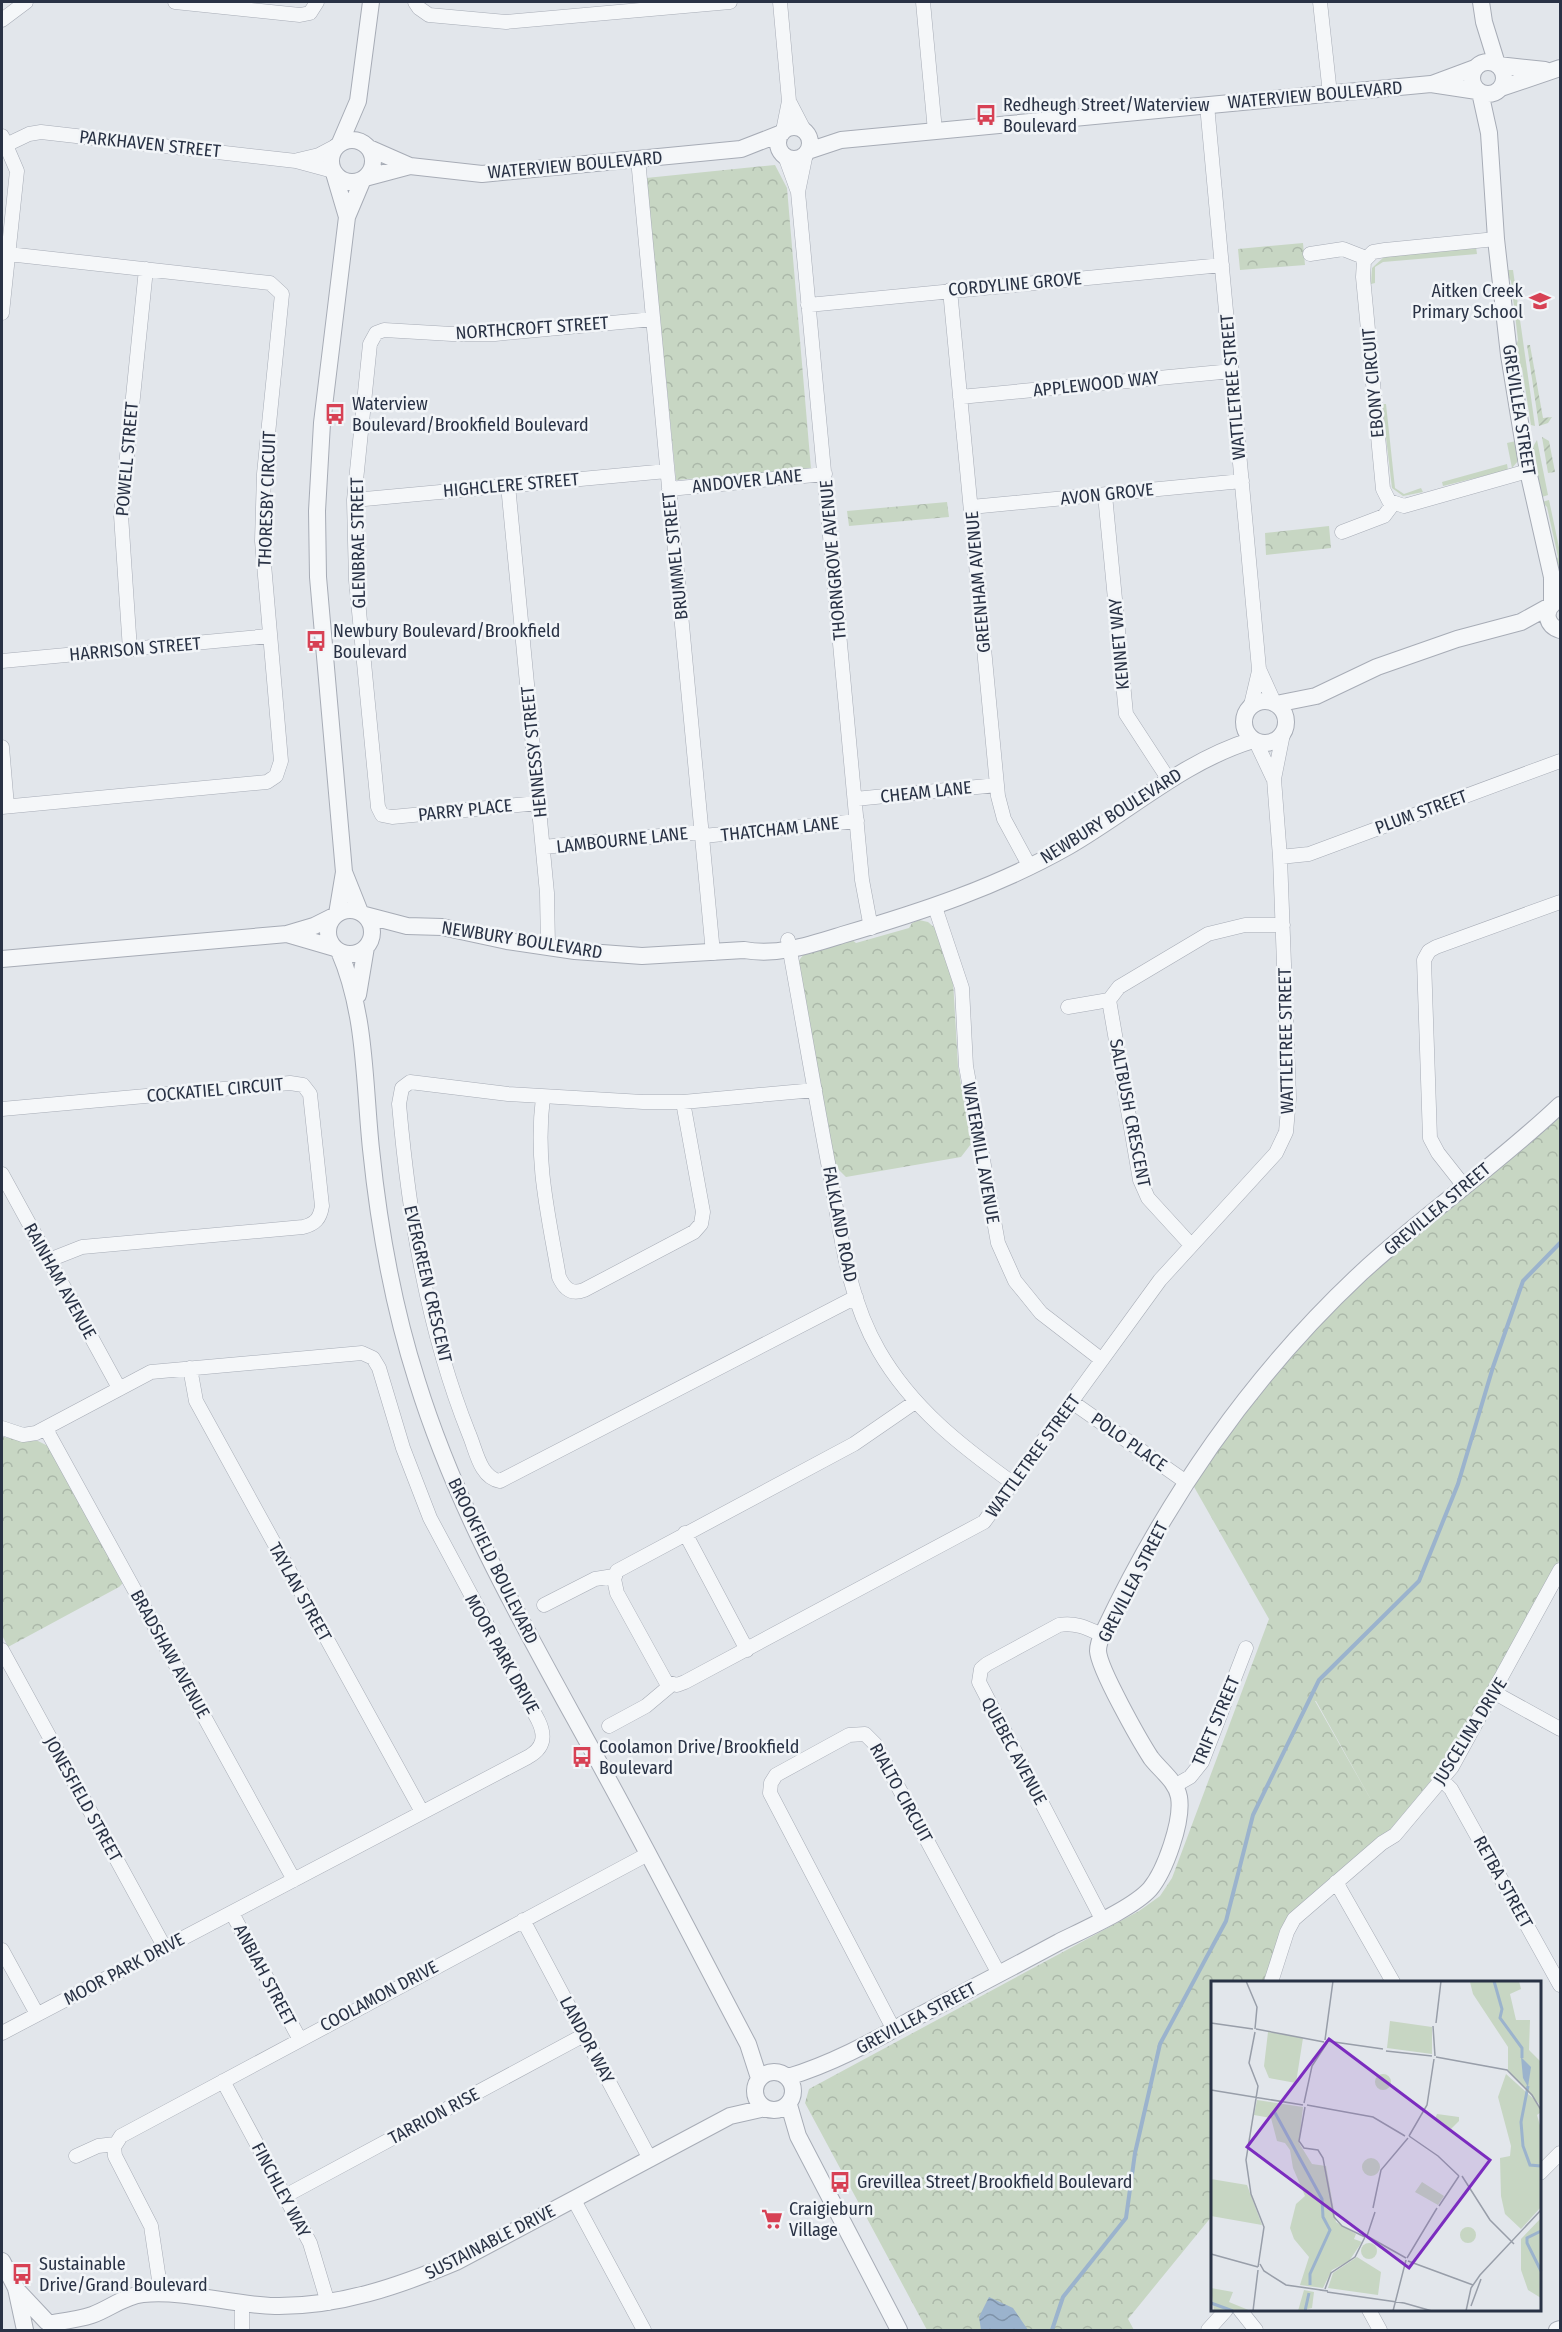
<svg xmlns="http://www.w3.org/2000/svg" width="1562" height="2332" viewBox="0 0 1562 2332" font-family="'Fira Sans Condensed',sans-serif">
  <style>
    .grass { fill: #c7d6c3 }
    .forest { fill: url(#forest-crowns); fill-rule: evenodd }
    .garden { fill: url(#garden-furrows) }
    .water { fill: url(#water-waves) }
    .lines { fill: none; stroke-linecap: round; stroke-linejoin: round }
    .stream { stroke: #9bb3cd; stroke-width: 4 }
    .minor-casing { stroke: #a7acb6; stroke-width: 15 }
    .tertiary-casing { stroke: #a7acb6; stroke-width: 18 }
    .minor { stroke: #f5f7f9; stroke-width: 14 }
    .tertiary { stroke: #f5f7f9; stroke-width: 16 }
    .labels { text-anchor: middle; stroke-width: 5; stroke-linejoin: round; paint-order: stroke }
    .street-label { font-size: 18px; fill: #293245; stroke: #f2f5f8 }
    .poi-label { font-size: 18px; fill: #293245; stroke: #f2f5f8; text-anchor: start }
    .inset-river { fill: none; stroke: #9bb3cd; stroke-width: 3 }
    .inset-road { fill: none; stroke: #989ea9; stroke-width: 1.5 }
    .view { fill: #7b2cbf; fill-opacity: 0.15; stroke: #7b2cbf; stroke-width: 3 }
    .inset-edge { fill: none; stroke: #293245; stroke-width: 3 }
  </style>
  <defs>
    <pattern id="forest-crowns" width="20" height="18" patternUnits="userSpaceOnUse" patternTransform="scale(1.5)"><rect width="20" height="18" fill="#c7d6c3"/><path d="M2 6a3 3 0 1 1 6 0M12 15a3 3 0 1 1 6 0" fill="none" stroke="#abb8a9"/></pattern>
    <pattern id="garden-furrows" width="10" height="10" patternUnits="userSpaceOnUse" patternTransform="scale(1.5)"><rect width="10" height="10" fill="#c7d6c3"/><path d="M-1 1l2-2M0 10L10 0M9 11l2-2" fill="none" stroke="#abb8a9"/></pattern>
    <pattern id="water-waves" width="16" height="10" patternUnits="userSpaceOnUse" patternTransform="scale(1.5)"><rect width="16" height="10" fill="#9bb3cd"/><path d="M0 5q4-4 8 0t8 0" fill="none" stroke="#7e92a8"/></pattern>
  </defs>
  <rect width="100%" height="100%" fill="#e2e6eb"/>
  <path class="grass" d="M1476 247 1477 254 1383 262 1375 267V283L1371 284 1372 268 1384 257Z
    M1507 270H1513L1535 426 1531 425 1522 368C1515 361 1514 349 1518 340L1511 281 1506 273Z
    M1382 404H1386L1395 488 1404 494 1421 488 1423 492 1403 496 1392 488Z
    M1537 440 1548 495 1542 497 1531 450Z
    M1516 441 1518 461 1512 468 1507 443Z
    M1507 464 1508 470 1443 486 1442 482Z
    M1549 500 1560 552V572H1558L1555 562 1558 557 1547 507 1542 502Z"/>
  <path class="forest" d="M775 165 787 188 811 469 676 480 646 178Z
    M1303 243 1305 265 1240 270 1238 249Z
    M947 502 949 517 849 526 847 511Z
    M1329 526 1331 548 1266 555 1265 533Z
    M919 920 928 922 935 928 953 981 958 1066 971 1144 961 1157 846 1177 835 1166 798 969C796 946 834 944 851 939L856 943 909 928 912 923Z
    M1560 1111V1559L1528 1622 1444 1765 1389 1831 1294 1919 1271 1982H1212V2216L1128 2319 1134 2330H927L805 2103 809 2089 1139 1911 1160 1896 1172 1878 1269 1619 1189 1478 1225 1428 1378 1259ZM1315 1701H1316L1375 1807Z
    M2 1437 38 1441 48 1446 123 1583 119 1587 8 1647 2 1635Z"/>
  <path class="garden" d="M1527 345H1530L1543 418 1552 417 1548 423 1539 426Z
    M1542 437 1549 441 1555 472 1548 473Z"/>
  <path class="water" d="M989 2297 1013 2308 1028 2330H981L979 2317Z"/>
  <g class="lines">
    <path class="stream" d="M1052 2330 1063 2297 1126 2218 1135 2153 1160 2044 1226 1921 1253 1815 1319 1680 1419 1581 1458 1484 1493 1367 1523 1281 1560 1243"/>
    <defs>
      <path id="minor" d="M175 2 300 15 310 13 317 2
        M415 2 419 8 429 15 506 22 730 2
        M780 2 789 101 783 131
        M923 2 935 131
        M1320 2 1330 94
        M2 20 26 2
        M790 103 804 130
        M1207 105 1259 669 1274 702
        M2 136 17 171 2 313
        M6 145 29 134 41 132 296 161 333 171
        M785 156 798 192 862 880 871 928
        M638 159 713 953
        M298 160 319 155 338 145
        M798 192 806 153
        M1496 239 1385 250 1373 252 1364 261 1363 277 1383 489 1389 501 1404 506 1528 471
        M1310 254 1343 249 1366 258
        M950 290 998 796 1004 819 1030 867
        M808 305 1222 265
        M960 397 1232 371
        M508 485 547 893 548 947
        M669 489 825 474
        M1105 495 1126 714 1169 780
        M354 500 667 471
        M971 507 1242 481
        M1342 532 1384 516 1393 504
        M130 650 121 515 146 269
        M2 661 269 636
        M1251 705 1259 671
        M1256 742 1273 778
        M2 747 7 806
        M855 799 997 785
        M538 803 392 817 382 815 378 807 356 580 354 500 370 344 376 333 384 330 452 334H495L653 319
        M2 807 267 782 276 776 281 761 262 541 264 474 282 294 270 283 8 254
        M703 836 857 821
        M543 847 702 832
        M1280 857 1309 854 1560 761
        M935 907 962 988 966 1066 998 1243 1015 1281 1041 1313 1102 1360
        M788 940C802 1017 815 1095 830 1173 841 1234 847 1296 879 1351 912 1408 961 1446 1014 1484
        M1068 1007 1109 1000
        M815 1090 683 1102H643L508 1094 410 1082 402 1088 399 1104C409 1216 427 1329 469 1434 476 1450 480 1478 500 1481L856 1297
        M543 1097C535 1162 548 1213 559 1277 564 1288 571 1295 584 1290L694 1232 701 1224 703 1212 683 1102
        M2 1109 290 1083 303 1085 310 1094 322 1206C320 1219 315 1224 303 1227L82 1247 49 1260
        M2 1174 119 1388
        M1464 1186 1438 1153 1430 1138 1424 960 1429 951 1436 947 1560 902
        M1191 1245 1148 1198 1140 1180 1109 1000 1119 987 1208 934 1245 925H1283
        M190 1368 196 1401 422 1812
        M915 1402 854 1444 617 1571 614 1579 617 1593 666 1682 677 1685 685 1682 984 1522 1160 1280 1276 1153 1286 1132 1289 1098 1280 857 1274 779 1283 734
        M1072 1402 1186 1482
        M2 1428 23 1435 36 1433 151 1372 362 1353 373 1358 379 1368 403 1448 430 1518 538 1720C546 1736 544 1748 528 1757L2 2033
        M46 1429 294 1880
        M685 1533 747 1650
        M544 1605 595 1579 614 1576
        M1102 1635C1087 1628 1075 1622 1059 1625L987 1664 981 1669 979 1682 1102 1919
        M2 1650 165 1948
        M1495 1693 1560 1729
        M609 1726 646 1706 671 1685
        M1442 1780 1451 1789 1560 1985
        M1176 1785 1190 1777 1202 1762 1246 1648
        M1336 1882 1393 1982
        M232 1913 299 2038
        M523 1920 650 2159
        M2 1950 37 2014
        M1271 1982 1287 1932 1294 1919 1382 1843 1395 1835 1452 1767 1560 1570
        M894 2030 770 1793 771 1783 776 1775 849 1735 865 1734 875 1744 999 1974
        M223 2081 310 2243 328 2303
        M76 2156 98 2146 115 2144
        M1540 2173 1560 2153
        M285 2196 584 2035
        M574 2200 644 2330
        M161 2293 151 2226 115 2156 114 2147 121 2136 648 1854
        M1240 2310 1256 2330
        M1369 2310 1380 2330
        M242 2330V2304
        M1208 2330 1226 2310"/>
      <path id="tertiary" d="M1481 2 1484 22 1497 64
        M1472 78a16 16 0 1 1 32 0a16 16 0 1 1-32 0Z
        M1498 65 1545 70
        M1432 84 1475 68
        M1501 88 1560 68
        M1480 92 1489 133 1496 239 1509 355 1528 471 1552 577V604
        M778 143a16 16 0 1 1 32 0a16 16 0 1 1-32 0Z
        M331 161a21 21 0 1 1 42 0a21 21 0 1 1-42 0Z
        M340 143 358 101 371 2
        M369 148 410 166 482 174 741 149 782 133
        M808 151 841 140 1431 84 1477 91
        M334 173 347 217 322 423 317 511 318 577 344 872 360 912
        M365 178 410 166
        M347 217 363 179
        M1554 603C1543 612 1547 626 1560 630
        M1244 722a21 21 0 1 1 42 0a21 21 0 1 1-42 0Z
        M1276 704 1316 696 1377 667 1457 639 1521 622 1550 606
        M328 932a22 22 0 1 1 44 0a22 22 0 1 1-44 0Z
        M337 914 344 872
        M365 915 407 926 442 927 507 941 575 951 642 956 744 950C778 956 810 945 842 935 921 912 997 887 1069 846 1131 810 1184 761 1253 740
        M287 934 335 948
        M339 951C366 1013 364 1082 371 1149 379 1227 393 1306 417 1381 458 1513 526 1630 592 1750 646 1847 696 1946 748 2044L759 2078
        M2 959 287 934 314 926 334 916
        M358 995 366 947
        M755 2091a19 19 0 1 1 38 0a19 19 0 1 1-38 0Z
        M788 2077C831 2064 870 2043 909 2021 959 1995 1009 1969 1059 1942 1083 1930 1133 1908 1150 1889 1165 1871 1183 1821 1179 1797 1176 1781 1161 1771 1151 1758 1140 1741 1099 1669 1098 1651 1098 1644 1101 1637 1104 1631 1167 1498 1253 1374 1361 1273 1425 1214 1497 1165 1560 1105
        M789 2105 798 2136 899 2330
        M2 2261 16 2288 25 2330
        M16 2289 47 2322
        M52 2323C65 2321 80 2319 92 2315 109 2309 124 2296 143 2294 187 2290 231 2305 275 2306 339 2307 399 2286 456 2262L730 2116 765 2108
        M1557 2330 1560 2329"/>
    </defs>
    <use href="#minor" class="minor-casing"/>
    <use href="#tertiary" class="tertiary-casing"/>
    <use href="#minor" class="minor"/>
    <use href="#tertiary" class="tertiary"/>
  </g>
  <defs>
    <symbol id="bus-bare" viewBox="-9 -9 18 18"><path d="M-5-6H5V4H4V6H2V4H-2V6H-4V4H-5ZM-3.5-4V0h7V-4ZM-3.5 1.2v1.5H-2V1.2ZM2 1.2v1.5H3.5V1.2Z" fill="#d74154" stroke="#f2f5f8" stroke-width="2.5" paint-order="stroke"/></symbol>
    <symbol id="school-bare" viewBox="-9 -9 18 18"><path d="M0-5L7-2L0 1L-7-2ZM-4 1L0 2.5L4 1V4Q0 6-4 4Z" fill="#d74154" stroke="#f2f5f8" stroke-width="2.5" paint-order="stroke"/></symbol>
    <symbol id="supermarket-bare" viewBox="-9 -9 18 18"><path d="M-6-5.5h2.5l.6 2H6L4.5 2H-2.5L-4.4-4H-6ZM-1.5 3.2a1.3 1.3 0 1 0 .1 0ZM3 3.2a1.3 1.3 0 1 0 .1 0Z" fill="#d74154" stroke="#f2f5f8" stroke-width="2.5" paint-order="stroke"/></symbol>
  </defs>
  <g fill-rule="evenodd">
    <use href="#bus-bare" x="971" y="100" width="30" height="30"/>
    <use href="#school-bare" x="1525" y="286" width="30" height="30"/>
    <use href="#bus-bare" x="320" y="399" width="30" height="30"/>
    <use href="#bus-bare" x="301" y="626" width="30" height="30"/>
    <use href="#bus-bare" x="567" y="1742" width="30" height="30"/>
    <use href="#bus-bare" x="825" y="2167" width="30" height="30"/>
    <use href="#supermarket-bare" x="757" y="2204" width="30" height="30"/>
    <use href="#bus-bare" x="7" y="2259" width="30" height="30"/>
  </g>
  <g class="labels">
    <g class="street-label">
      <text transform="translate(1315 95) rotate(-5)" y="6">WATERVIEW BOULEVARD</text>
      <text transform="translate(150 144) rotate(6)" y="6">PARKHAVEN STREET</text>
      <text transform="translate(575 165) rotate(-5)" y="6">WATERVIEW BOULEVARD</text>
      <text transform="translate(1015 284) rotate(-5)" y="6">CORDYLINE GROVE</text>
      <text transform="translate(532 328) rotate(-4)" y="6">NORTHCROFT STREET</text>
      <text transform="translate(1373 383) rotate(-95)" y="6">EBONY CIRCUIT</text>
      <text transform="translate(1096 384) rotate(-6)" y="6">APPLEWOOD WAY</text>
      <text transform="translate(1233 387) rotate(-95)" y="6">WATTLETREE STREET</text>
      <text transform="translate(1519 410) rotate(81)" y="6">GREVILLEA STREET</text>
      <text transform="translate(127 459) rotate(-85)" y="6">POWELL STREET</text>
      <text transform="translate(747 481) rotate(-6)" y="6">ANDOVER LANE</text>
      <text transform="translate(511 485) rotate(-5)" y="6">HIGHCLERE STREET</text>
      <text transform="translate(1107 494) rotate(-6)" y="6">AVON GROVE</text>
      <text transform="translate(267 499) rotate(-88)" y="6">THORESBY CIRCUIT</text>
      <text transform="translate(358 543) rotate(-91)" y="6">GLENBRAE STREET</text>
      <text transform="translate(675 556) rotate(-96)" y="6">BRUMMEL STREET</text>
      <text transform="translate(833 560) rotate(-95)" y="6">THORNGROVE AVENUE</text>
      <text transform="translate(978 582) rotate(-95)" y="6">GREENHAM AVENUE</text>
      <text transform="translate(1119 644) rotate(-95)" y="6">KENNET WAY</text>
      <text transform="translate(135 649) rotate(-5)" y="6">HARRISON STREET</text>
      <text transform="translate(534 752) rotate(-96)" y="6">HENNESSY STREET</text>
      <text transform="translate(926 792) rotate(-6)" y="6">CHEAM LANE</text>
      <text transform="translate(465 810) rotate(-6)" y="6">PARRY PLACE</text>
      <text transform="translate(1421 812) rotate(-20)" y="6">PLUM STREET</text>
      <text transform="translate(1111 816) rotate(-32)" y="6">NEWBURY BOULEVARD</text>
      <text transform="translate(780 829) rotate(-6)" y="6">THATCHAM LANE</text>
      <text transform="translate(622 840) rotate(-6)" y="6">LAMBOURNE LANE</text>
      <text transform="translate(522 940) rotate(9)" y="6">NEWBURY BOULEVARD</text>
      <text transform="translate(1286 1041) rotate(-91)" y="6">WATTLETREE STREET</text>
      <text transform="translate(215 1090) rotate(-5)" y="6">COCKATIEL CIRCUIT</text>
      <text transform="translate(1130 1113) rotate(79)" y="6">SALTBUSH CRESCENT</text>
      <text transform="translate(981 1153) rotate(80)" y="6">WATERMILL AVENUE</text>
      <text transform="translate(1437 1209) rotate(-40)" y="6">GREVILLEA STREET</text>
      <text transform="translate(840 1224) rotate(79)" y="6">FALKLAND ROAD</text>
      <text transform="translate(60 1281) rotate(61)" y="6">RAINHAM AVENUE</text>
      <text transform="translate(428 1284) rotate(77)" y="6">EVERGREEN CRESCENT</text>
      <text transform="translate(1129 1442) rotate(35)" y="6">POLO PLACE</text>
      <text transform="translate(1033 1456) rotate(-54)" y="6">WATTLETREE STREET</text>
      <text transform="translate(493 1561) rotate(64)" y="6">BROOKFIELD BOULEVARD</text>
      <text transform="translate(1133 1582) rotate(-63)" y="6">GREVILLEA STREET</text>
      <text transform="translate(300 1592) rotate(61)" y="6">TAYLAN STREET</text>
      <text transform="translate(170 1654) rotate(61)" y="6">BRADSHAW AVENUE</text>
      <text transform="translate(502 1654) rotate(61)" y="6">MOOR PARK DRIVE</text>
      <text transform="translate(1216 1721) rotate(-67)" y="6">TRIFT STREET</text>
      <text transform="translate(1470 1731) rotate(-58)" y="6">JUSCELINA DRIVE</text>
      <text transform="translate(1014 1751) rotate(62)" y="6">QUEBEC AVENUE</text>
      <text transform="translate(901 1793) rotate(61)" y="6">RIALTO CIRCUIT</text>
      <text transform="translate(83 1799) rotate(61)" y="6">JONESFIELD STREET</text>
      <text transform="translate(1503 1882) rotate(61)" y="6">RETBA STREET</text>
      <text transform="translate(124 1969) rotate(-28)" y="6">MOOR PARK DRIVE</text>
      <text transform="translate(265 1975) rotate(62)" y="6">ANBIAH STREET</text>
      <text transform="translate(379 1996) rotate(-28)" y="6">COOLAMON DRIVE</text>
      <text transform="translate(916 2018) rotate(-28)" y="6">GREVILLEA STREET</text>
      <text transform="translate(587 2040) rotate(62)" y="6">LANDOR WAY</text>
      <text transform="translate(434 2116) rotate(-28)" y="6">TARRION RISE</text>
      <text transform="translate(281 2190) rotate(62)" y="6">FINCHLEY WAY</text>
      <text transform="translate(490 2242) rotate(-27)" y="6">SUSTAINABLE DRIVE</text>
    </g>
    <g class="poi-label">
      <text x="1003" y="111">Redheugh Street/Waterview<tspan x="1003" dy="21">Boulevard</tspan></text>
      <text x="1523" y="297" text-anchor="end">Aitken Creek<tspan x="1523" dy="21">Primary School</tspan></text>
      <text x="352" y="410">Waterview<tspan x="352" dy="21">Boulevard/Brookfield Boulevard</tspan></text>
      <text x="333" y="637">Newbury Boulevard/Brookfield<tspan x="333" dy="21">Boulevard</tspan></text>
      <text x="599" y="1753">Coolamon Drive/Brookfield<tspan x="599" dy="21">Boulevard</tspan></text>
      <text x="857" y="2188">Grevillea Street/Brookfield Boulevard</text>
      <text x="789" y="2215">Craigieburn<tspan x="789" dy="21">Village</tspan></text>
      <text x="39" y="2270">Sustainable<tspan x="39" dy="21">Drive/Grand Boulevard</tspan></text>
    </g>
  </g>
  <g transform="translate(1211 1981)">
    <rect width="330" height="330" fill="#e2e6eb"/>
    <path d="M150 270a8 8 0 1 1 16 0a8 8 0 1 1-16 0Z" fill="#c7d6c3"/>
    <path d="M308 0 310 8 299 13 305 39H319L318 69 329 80 330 125 297 89V66L262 13 259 1ZM179 40 221 46V73L176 67ZM57 51 92 57 85 102 58 97 53 85ZM295 93 325 120 330 131 326 134 330 148V226L310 248 294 233 290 215 289 177 299 175 300 165 287 116ZM164 101a8 8 0 1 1 16 0a8 8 0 1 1-16 0ZM46 119 92 126 88 162 101 183 115 185 125 241 145 253 143 258 151 261 138 280 121 289 112 307 89 304 98 276 83 258 79 247 85 223 94 215 82 187 79 169 74 162 66 160 60 137 43 134ZM226 133 248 136V140L240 148 224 138ZM151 186a9 9 0 1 1 18 0a9 9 0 1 1-18 0ZM0 198 36 204 51 244 0 235ZM211 201 233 215 227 224 204 211ZM330 237V317L317 309 310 289V258ZM249 254a8 8 0 1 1 16 0a8 8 0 1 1-16 0ZM146 276 170 291 167 314 117 307 122 292ZM0 307 22 311 18 321 40 330H3ZM93 309 103 311 101 327 87 330Z" fill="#c7d6c3"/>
    <path d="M310 76 320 86 317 106 312 97Z" fill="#9bb3cd"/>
    <path class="inset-river" d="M283 0 291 28 289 37 311 67V77M317 105 310 141 312 165 319 184 330 185M63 130 111 218 112 236 119 249 99 293V304M330 250 316 257V262L330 290M0 322 22 330M94 330 98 312"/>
    <path class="inset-road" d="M35 0 46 26 44 48M0 42 42 48M225 42 230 0M222 45 224 75M45 48 113 61M44 51 38 82 47 105 35 179 40 213 53 246 47 286M114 59 122 0M116 60 172 68M175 70 221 75M225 76 296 89 321 114 330 129M0 109 92 124M93 122 101 85 116 62M96 124 162 136 194 155M94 126 88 160 93 167 107 169 112 177 123 236 131 245 154 256M198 155 216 124 223 78M198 155 227 175 248 195M251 195 279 239 303 263M228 225 248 195M162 227 170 189 197 157M156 255 195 277M156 255 164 231M0 273 47 286M196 277 226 227M197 280 262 304M49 283 53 290 75 304 117 310 108 309M114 308 120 292 144 276 154 256M116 311 193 322 221 330M260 325 270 298M42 330 47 289M182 330 195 279M255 330 260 307 269 294 330 229"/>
    <path class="view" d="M118 58 279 179 198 287 36 166Z"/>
    <rect width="330" height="330" class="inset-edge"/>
  </g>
  <rect width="1562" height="2332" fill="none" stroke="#293245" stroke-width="6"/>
</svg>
